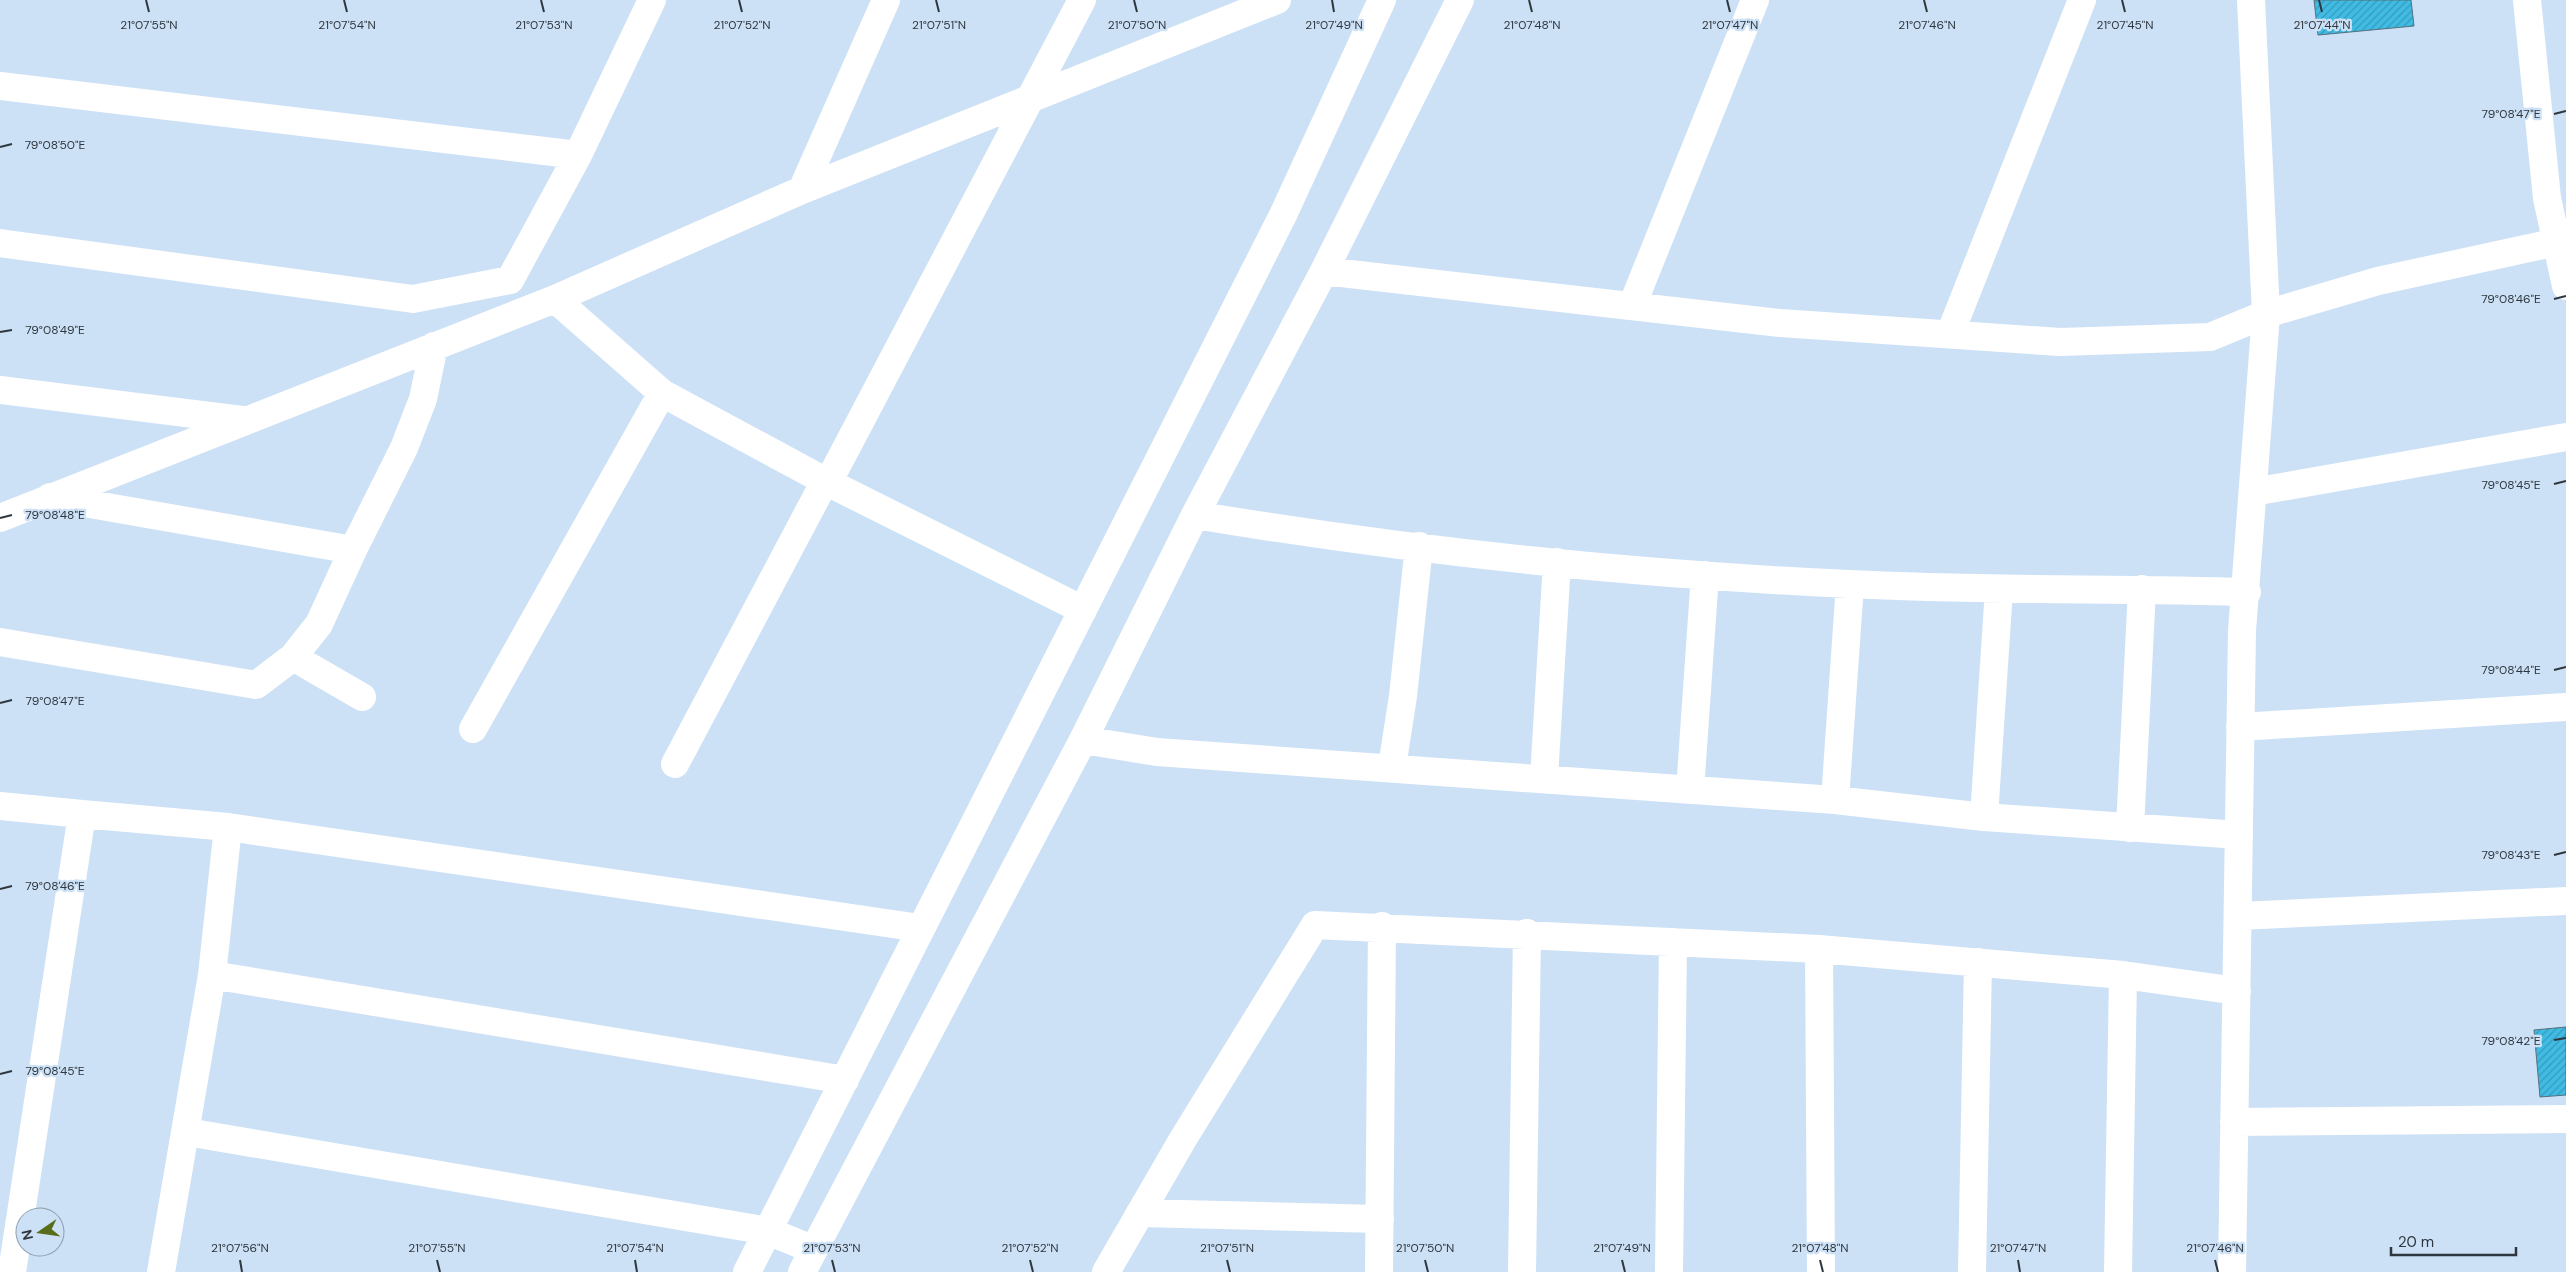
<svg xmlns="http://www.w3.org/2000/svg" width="2566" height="1272" viewBox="0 0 2566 1272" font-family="'DM Sans',sans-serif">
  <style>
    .building { fill: url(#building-hatch); stroke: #54707b }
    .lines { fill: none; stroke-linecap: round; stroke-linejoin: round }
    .minor { stroke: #fff; stroke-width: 28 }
    .ticks { fill: none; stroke: #2e363e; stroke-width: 2 }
    .ticks-label { font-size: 12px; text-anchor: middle; fill: #2e363e; stroke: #cde1f6; stroke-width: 4.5; stroke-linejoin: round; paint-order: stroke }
  </style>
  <defs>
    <pattern id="building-hatch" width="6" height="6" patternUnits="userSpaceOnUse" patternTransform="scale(1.25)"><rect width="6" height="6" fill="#40bce4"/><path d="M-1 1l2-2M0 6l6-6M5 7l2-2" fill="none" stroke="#369aba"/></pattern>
  </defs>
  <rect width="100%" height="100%" fill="#cde1f6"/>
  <path class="building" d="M2314 0H2411L2414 26 2318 35Z
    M2566 1027V1095L2540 1097 2534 1030Z"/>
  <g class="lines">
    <path class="minor" d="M2527 0 2547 198 2566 286
      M0 86 578 155 652 0
      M802 190 886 0
      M0 243 413 299 510 280 578 155
      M1324 271 1780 323 2060 342 2210 337 2266 314 2251 0
      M555 299 662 393 825 481 1083 610
      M1632 306 1755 0
      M1950 334 2082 0
      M0 390 242 420
      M2253 492 2566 437
      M50 497 353 550 404 448 423 399 434 346
      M1195 515C1411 551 1631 574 1849 584 1982 591 2114 588 2247 592
      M0 518 555 299 802 190 1277 0
      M0 642 256 685 293 657 319 624 353 550
      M293 657 362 697
      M2240 727 2566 707
      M473 729 662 393
      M1083 740 1157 752 1835 800 1984 817 2239 835
      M675 764 825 481 831 477 1082 0
      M1392 767 1403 696 1419 546
      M1544 778 1557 562
      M1690 790 1705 575
      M1835 800 1850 584
      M0 806 82 814 12 1272
      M82 814 228 827 920 928
      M1984 817 1999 589
      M2130 828 2142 589
      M2238 916 2566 901
      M1819 949 1821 1272
      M212 975 845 1080
      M2234 1122 2566 1119
      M187 1132 768 1231 814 1250
      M1140 1213 1380 1219
      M161 1272 212 975 228 827
      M747 1272 1283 215 1382 0
      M802 1272 1083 740 1195 515 1324 271 1460 0
      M1106 1272 1183 1139 1315 925 1819 949 2123 975 2237 991
      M1379 1272 1382 926
      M1522 1272 1527 933
      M1669 1272 1673 942
      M1972 1272 1978 962
      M2118 1272 2123 975
      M2232 1272 2242 631 2266 314 2378 281 2557 242"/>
  </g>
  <path class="ticks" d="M146 0 149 12M344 0 347 12M541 0 544 12M739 0 742 12M936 0 939 12M1134 0 1137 12M1332 0 1334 12M1529 0 1532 12M1727 0 1730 12M1924 0 1927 12M2122 0 2125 12M2319 0 2322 12M2554 114 2566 111M0 147 12 144M2554 299 2566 296M0 332 12 330M2554 484 2566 481M0 518 12 515M2554 670 2566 667M0 703 12 700M2554 855 2566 852M0 889 12 886M2554 1040 2566 1038M0 1074 12 1071M240 1260 242 1272M437 1260 440 1272M635 1260 637 1272M832 1260 835 1272M1030 1260 1033 1272M1227 1260 1230 1272M1425 1260 1428 1272M1622 1260 1625 1272M1820 1260 1823 1272M2018 1260 2020 1272M2215 1260 2218 1272"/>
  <g class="ticks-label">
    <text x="149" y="29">21°07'55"N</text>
    <text x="347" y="29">21°07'54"N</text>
    <text x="544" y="29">21°07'53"N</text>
    <text x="742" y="29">21°07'52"N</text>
    <text x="939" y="29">21°07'51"N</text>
    <text x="1137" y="29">21°07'50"N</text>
    <text x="1334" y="29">21°07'49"N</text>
    <text x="1532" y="29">21°07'48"N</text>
    <text x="1730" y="29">21°07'47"N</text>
    <text x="1927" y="29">21°07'46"N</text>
    <text x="2125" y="29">21°07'45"N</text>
    <text x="2322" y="29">21°07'44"N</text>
    <text x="2511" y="118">79°08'47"E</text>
    <text x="55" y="149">79°08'50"E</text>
    <text x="2511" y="303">79°08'46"E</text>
    <text x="55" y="334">79°08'49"E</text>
    <text x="2511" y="489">79°08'45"E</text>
    <text x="55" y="519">79°08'48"E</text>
    <text x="2511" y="674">79°08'44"E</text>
    <text x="55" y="705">79°08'47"E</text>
    <text x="2511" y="859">79°08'43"E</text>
    <text x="55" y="890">79°08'46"E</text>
    <text x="2511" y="1045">79°08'42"E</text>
    <text x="55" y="1075">79°08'45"E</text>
    <text x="240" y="1252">21°07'56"N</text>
    <text x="437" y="1252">21°07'55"N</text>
    <text x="635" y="1252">21°07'54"N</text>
    <text x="832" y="1252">21°07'53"N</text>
    <text x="1030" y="1252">21°07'52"N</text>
    <text x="1227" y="1252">21°07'51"N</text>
    <text x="1425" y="1252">21°07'50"N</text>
    <text x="1622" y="1252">21°07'49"N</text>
    <text x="1820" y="1252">21°07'48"N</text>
    <text x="2018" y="1252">21°07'47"N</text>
    <text x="2215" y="1252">21°07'46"N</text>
  </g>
  <g transform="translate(40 1232) rotate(257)"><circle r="24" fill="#cde1f6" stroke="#8d9dac"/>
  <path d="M0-4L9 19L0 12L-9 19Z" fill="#596c1a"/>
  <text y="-8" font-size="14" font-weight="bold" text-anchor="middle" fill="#2e363e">N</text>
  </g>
  <path d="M2391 1247v8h125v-8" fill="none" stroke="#2e363e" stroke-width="2.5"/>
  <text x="2398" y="1247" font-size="15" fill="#2e363e" stroke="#cde1f6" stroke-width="4" paint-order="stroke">20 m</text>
</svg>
